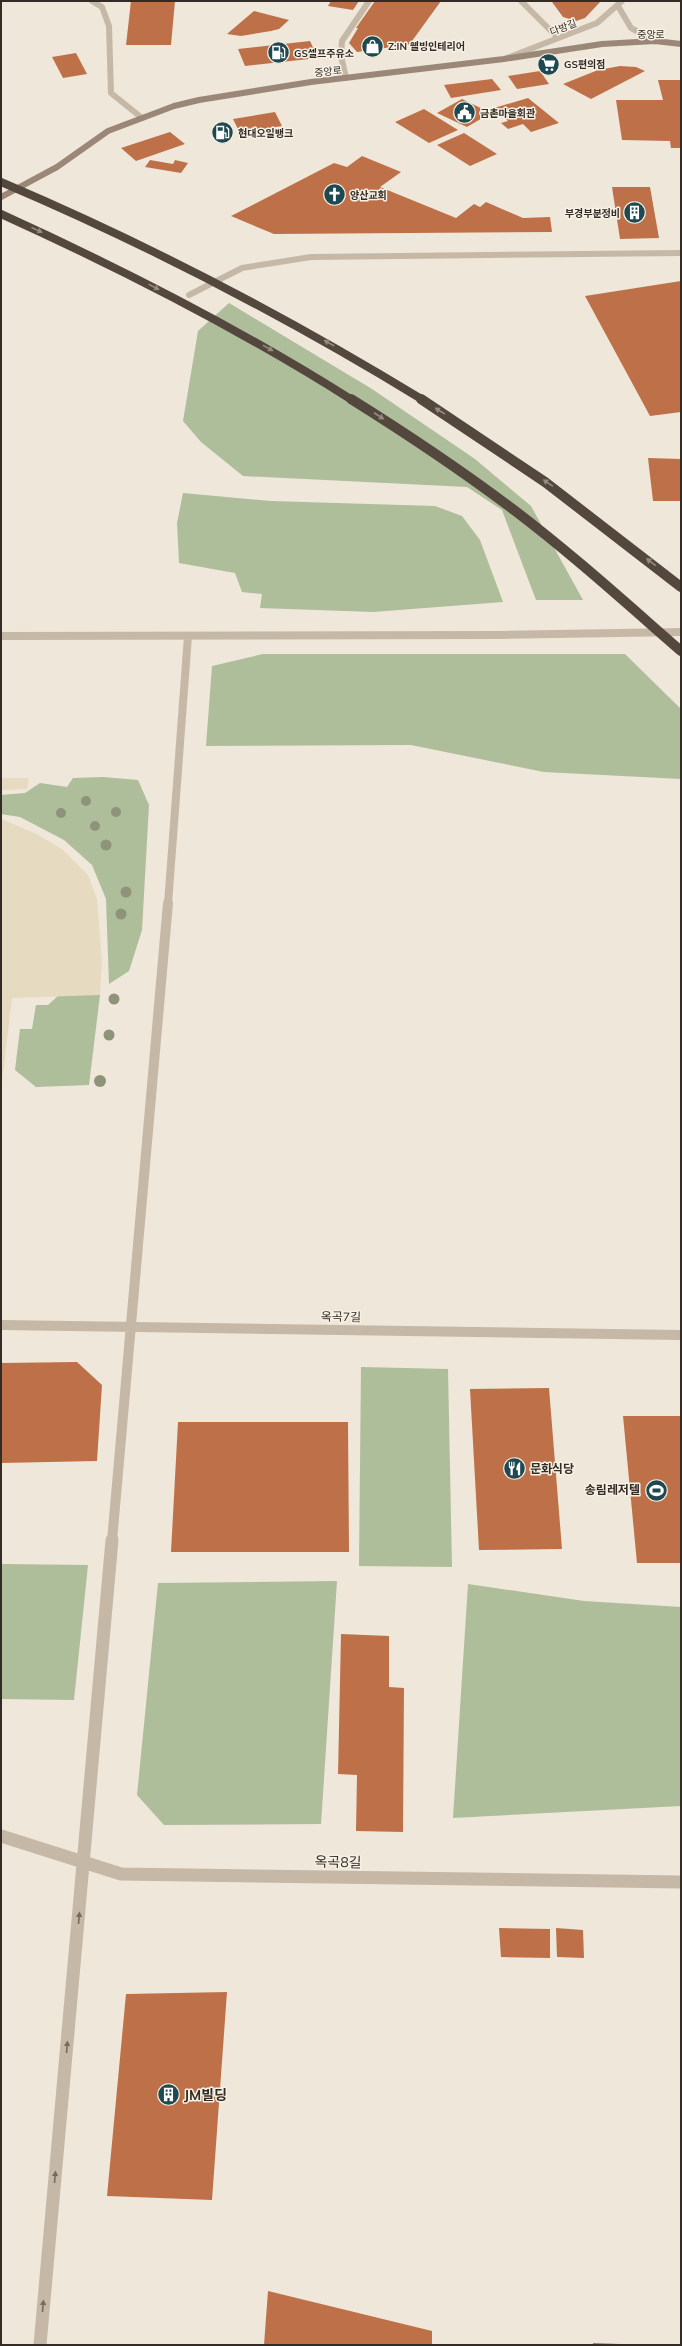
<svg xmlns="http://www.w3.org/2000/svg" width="682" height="2346" viewBox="0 0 682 2346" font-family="Mulish,'Noto Sans KR',sans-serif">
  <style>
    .green { fill: #aebd9a }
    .plaza { fill: #e6dac1 }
    .building { fill: #be7148 }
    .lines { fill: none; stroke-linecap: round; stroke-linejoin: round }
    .service { stroke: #c6b8a6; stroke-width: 6 }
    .minor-far3 { stroke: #c6b8a6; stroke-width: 6 }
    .minor-far2 { stroke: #c6b8a6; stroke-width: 8 }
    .minor-far1 { stroke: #c6b8a6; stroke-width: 10 }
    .minor { stroke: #c6b8a6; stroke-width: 13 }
    .secondary { stroke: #9a8778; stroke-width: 6 }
    .motorway-bridge-far1 { stroke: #53473e; stroke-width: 8 }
    .motorway-bridge { stroke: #53473e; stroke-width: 10 }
    .tree { fill: #8e937a }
    .oneway { fill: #958b81 }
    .oneway2 { fill: #756b60 }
    .labels { text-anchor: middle; stroke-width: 3; stroke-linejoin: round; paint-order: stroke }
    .far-street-label { font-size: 10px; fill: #332c26; stroke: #f7f1e5 }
    .far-poi-label { font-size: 10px; font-weight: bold; fill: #332c26; stroke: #f7f1e5; text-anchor: start }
    .street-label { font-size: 12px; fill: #332c26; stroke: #f7f1e5 }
    .poi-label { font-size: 12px; font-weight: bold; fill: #332c26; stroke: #f7f1e5; text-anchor: start }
    .near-street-label { font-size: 14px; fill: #332c26; stroke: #f7f1e5 }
    .near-poi-label { font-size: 14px; font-weight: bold; fill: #332c26; stroke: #f7f1e5; text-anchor: start }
  </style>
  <rect width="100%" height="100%" fill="#efe7d9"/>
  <path class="green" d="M229 303 372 389 475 459 531 506 583 600H536L502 510 467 487 243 476 201 442 183 421 198 331Z
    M183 493 271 501 435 506 462 516 480 540 503 602 373 612 260 608 262 594 242 592 235 573 179 563 177 523Z
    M263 654H625L681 709V779L544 772 411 745 206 746 212 666Z
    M103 777 138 780 149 805 142 930 129 971 109 984 106 899 92 865 64 840 20 817 1 814V795L25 793 40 783 67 787 73 778Z
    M59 995H100L89 1085 36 1087 15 1070 20 1029H32L36 1005H48Z
    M361 1367 448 1369 452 1567 359 1566Z
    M2 1564 88 1565 74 1700 1 1699Z
    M337 1581 321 1824 164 1825 137 1795 158 1583Z
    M468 1584 584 1601 681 1607V1806L453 1818Z"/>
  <path class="plaza" d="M1 778H29L27 789 1 790Z
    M1 819 37 834 63 850 88 875 97 899 102 961 100 995 12 998 1 1090Z"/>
  <path class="building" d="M131 1H175L171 45H126Z
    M331 1H359L353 10 328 6Z
    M375 1H441L412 41 413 44 357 52 349 43 358 28H356Z
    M554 1H601L585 18 576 21 563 17 552 2Z
    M254 11 289 20 279 29 271 31 241 36 227 34Z
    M310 41 318 58 245 66 238 49Z
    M76 53 87 74 63 78 52 57Z
    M620 66 636 67 645 71 591 99 563 84 598 70Z
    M540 71 549 84 517 89 508 76Z
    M492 79 501 90 451 98 444 85Z
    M658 80H681V148H671L670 141 622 140 616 100H663Z
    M528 98 559 123 531 132 523 124 508 129 501 123 508 121 494 108Z
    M462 99 491 113 467 127 437 113Z
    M424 109 458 130 429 143 395 122Z
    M275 112 282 126 240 133 233 119Z
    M170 132 185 144 136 161 121 148Z
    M464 133 497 154 470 166 437 145Z
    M362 156 401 172 380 187 456 218 474 204 480 207 486 202 523 218 550 217 552 232 274 234 231 216 334 163 347 167Z
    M150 160 173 164 175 160 188 163 181 173 145 167Z
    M612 187H650L659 238 620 239Z
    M681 281V412L650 416 585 296Z
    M648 458 681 459V501H653Z
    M77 1362 102 1385 97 1461 1 1463V1363Z
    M549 1388 562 1549 479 1550 470 1389Z
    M623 1416H681V1563H637Z
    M178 1422H348L349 1552H171Z
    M341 1634 389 1636V1687L404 1688 403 1832 356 1831 357 1775 338 1774Z
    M499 1928 550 1929V1958L501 1957Z
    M556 1928 583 1930 584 1958 557 1957Z
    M227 1992 212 2200 107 2196 126 1994Z
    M268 2291 432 2331V2345H264Z
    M593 2343 620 2344V2345H593Z"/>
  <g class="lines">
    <path class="service" d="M92 1 102 7 109 26 111 93 142 118
      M346 78 341 56 342 41 369 1
      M189 295 242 268 311 257 681 253"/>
    <path class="minor-far3" d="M521 1 558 38
      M618 6 631 28 655 41
      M507 58 597 23 622 1"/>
    <path class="minor-far2" d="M1 636 500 635 681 632
      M168 904 188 636"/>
    <path class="minor-far1" d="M1 1325 681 1335
      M112 1541 168 903"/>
    <path class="minor" d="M1 1836 121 1874 681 1882
      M40 2345 112 1540"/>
    <path class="secondary" d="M1 197 57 167 108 131 174 106 199 100 311 82 504 59 602 44 655 41 681 44"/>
    <path class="motorway-bridge-far1" d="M1 182C147 244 287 317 423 400
      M1 214C122 269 240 329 352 400"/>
    <path class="motorway-bridge" d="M351 399C407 434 461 470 514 510 572 554 626 603 681 651
      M421 399 545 482 681 587"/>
  </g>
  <g class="tree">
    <circle cx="86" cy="801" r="5"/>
    <circle cx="116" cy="812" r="5"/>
    <circle cx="61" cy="813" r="5"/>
    <circle cx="95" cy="826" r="5"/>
    <circle cx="106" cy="845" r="5.5"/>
    <circle cx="126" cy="892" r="5.5"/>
    <circle cx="121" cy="914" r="5.5"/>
    <circle cx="114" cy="999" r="5.5"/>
    <circle cx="109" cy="1035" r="5.5"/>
    <circle cx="100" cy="1081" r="6"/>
  </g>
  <defs><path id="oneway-solid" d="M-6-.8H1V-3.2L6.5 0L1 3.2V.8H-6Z"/></defs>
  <g class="oneway">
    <use href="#oneway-solid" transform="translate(37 230) rotate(24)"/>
    <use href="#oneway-solid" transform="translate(154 287) rotate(27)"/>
    <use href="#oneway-solid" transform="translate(329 343) rotate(-150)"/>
    <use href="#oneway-solid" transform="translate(268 348) rotate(29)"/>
    <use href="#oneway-solid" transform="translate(440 411) rotate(-148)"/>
    <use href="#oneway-solid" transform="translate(379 416) rotate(33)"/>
    <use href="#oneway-solid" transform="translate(548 483) rotate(-145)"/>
    <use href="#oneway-solid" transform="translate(651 562) rotate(-142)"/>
  </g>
  <g class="oneway2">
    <use href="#oneway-solid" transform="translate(79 1918) rotate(-85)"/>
    <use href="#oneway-solid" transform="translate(67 2047) rotate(-85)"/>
    <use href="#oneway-solid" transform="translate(55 2177) rotate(-85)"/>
    <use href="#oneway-solid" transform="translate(43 2306) rotate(-85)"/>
  </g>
  <defs>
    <symbol id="shop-disc" viewBox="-11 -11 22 22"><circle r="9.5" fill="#1f4951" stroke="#f7f1e5"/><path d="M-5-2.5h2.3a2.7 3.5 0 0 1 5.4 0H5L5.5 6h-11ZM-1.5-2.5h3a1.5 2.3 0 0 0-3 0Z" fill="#fff"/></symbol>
    <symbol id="fuel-disc" viewBox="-11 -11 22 22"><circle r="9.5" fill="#1f4951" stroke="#f7f1e5"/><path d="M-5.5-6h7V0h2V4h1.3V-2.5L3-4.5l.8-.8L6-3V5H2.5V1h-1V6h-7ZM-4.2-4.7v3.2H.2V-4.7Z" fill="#fff"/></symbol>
    <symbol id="supermarket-disc" viewBox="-11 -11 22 22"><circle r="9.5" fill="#1f4951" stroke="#f7f1e5"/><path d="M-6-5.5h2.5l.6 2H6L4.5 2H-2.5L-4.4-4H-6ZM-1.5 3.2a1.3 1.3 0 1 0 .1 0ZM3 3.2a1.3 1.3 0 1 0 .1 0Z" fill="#fff"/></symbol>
    <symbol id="civic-disc" viewBox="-11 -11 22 22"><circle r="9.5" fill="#1f4951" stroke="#f7f1e5"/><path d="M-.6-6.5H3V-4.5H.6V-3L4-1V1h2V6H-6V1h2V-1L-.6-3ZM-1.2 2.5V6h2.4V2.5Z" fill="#fff"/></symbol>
    <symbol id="church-disc" viewBox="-11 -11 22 22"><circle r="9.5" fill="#1f4951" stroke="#f7f1e5"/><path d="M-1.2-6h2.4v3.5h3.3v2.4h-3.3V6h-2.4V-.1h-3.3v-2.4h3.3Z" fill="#fff"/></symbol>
    <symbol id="building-disc" viewBox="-11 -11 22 22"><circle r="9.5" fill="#1f4951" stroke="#f7f1e5"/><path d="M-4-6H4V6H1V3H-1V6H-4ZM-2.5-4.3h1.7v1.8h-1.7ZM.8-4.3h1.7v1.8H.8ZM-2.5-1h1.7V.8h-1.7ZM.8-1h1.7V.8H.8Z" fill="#fff"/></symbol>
    <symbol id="restaurant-disc" viewBox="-11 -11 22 22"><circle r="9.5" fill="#1f4951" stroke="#f7f1e5"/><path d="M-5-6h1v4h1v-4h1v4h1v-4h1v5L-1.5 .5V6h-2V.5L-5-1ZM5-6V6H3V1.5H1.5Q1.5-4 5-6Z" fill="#fff"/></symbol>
    <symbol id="stadium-disc" viewBox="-11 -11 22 22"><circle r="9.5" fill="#1f4951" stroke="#f7f1e5"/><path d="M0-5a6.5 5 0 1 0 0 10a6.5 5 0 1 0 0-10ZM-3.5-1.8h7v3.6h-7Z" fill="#fff"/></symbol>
  </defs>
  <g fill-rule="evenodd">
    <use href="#shop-disc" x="360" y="34" width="25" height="25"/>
    <use href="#fuel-disc" x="266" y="40" width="25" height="25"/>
    <use href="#supermarket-disc" x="536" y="52" width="25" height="25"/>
    <use href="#civic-disc" x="452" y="100" width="25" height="25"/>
    <use href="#fuel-disc" x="210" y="120" width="25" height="25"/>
    <use href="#church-disc" x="322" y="182" width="25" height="25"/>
    <use href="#building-disc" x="622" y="200" width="25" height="25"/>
    <use href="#restaurant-disc" x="502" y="1456" width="25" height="25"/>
    <use href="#stadium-disc" x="644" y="1478" width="25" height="25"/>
    <use href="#building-disc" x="156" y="2082" width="25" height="25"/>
  </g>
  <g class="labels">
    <g class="far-street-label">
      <text transform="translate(563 27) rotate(-21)" y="4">다방길</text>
      <text x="651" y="38">중앙로</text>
      <text transform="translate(328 71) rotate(-6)" y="4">중앙로</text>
    </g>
    <g class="far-poi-label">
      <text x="388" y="50">Z:IN 웰빙인테리어</text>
      <text x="294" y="57">GS셀프주유소</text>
      <text x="564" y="68">GS편의점</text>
      <text x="480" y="117">금촌마을회관</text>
      <text x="238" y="137">현대오일뱅크</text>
      <text x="350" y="199">양산교회</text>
      <text x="620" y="217" text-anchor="end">부경부분정비</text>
    </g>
    <g class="street-label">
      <text transform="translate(341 1317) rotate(1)" y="4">옥곡7길</text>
    </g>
    <g class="poi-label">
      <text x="530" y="1473">문화식당</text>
      <text x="640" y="1494" text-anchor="end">송림레저텔</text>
    </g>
    <g class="near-street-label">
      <text transform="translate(338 1862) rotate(1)" y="5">옥곡8길</text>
    </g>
    <g class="near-poi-label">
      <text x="184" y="2100">JM빌딩</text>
    </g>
  </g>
  <rect width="682" height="2346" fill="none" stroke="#332c26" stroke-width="4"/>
</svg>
